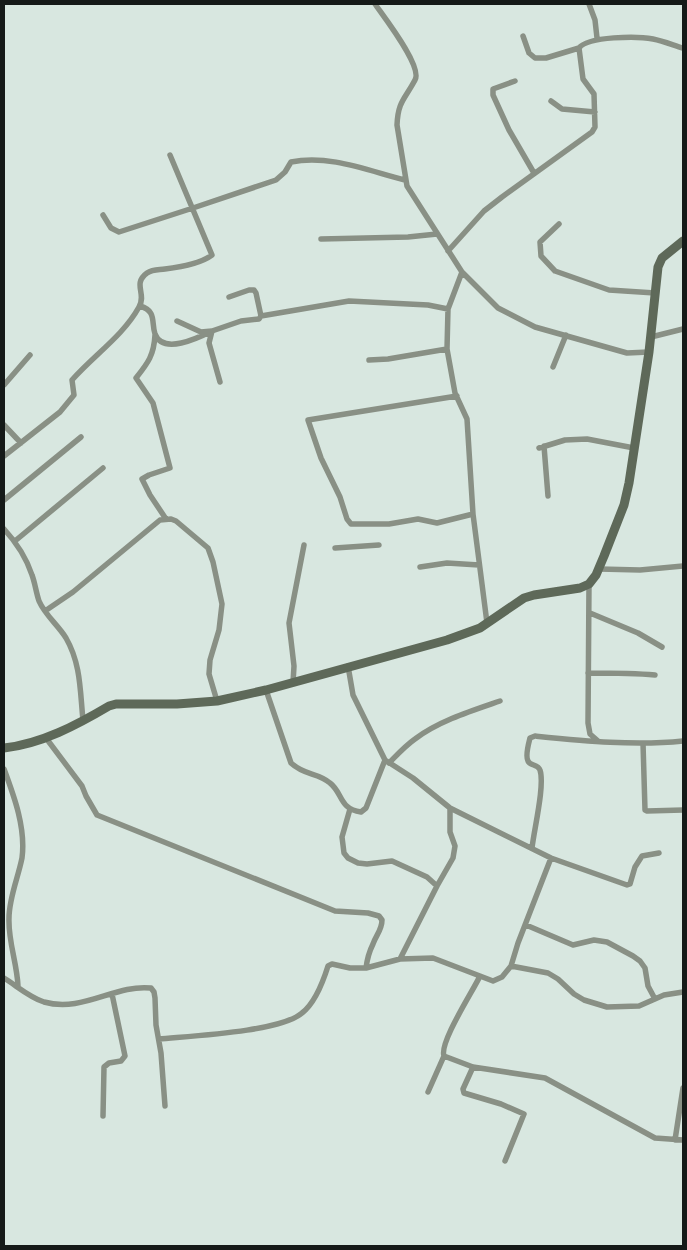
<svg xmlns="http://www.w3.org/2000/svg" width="687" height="1250" viewBox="0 0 687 1250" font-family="'Source Sans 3',sans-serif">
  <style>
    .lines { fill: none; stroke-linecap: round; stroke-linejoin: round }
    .street { stroke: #899085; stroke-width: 5.5 }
    .secondary { stroke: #5e6959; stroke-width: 9 }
  </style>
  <rect width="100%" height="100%" fill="#d8e7e0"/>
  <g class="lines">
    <path class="street" d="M375 4C384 17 423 67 415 80 405 99 398 101 397 125L407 186 462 272 448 309 447 349 455 393 467 419 473 514 487 623
      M589 4 595 20 597 38
      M523 36 529 53 535 58H546L579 48
      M515 81 493 89V95L509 130 534 173
      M551 101 562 109 595 112
      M103 215 111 228 119 232 193 208 276 180 285 172 291 162C329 154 369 171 405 180
      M559 224 540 242 541 256 555 271 609 290 655 293
      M321 239 408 237 437 234
      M448 251 484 211 502 197 592 132 595 127 594 94 583 79 579 48C588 36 638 36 653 39 663 41 673 45 683 48
      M462 272 498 308 535 327 627 353 649 352
      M229 297 249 290H254L256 293 261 316 349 301 428 305 448 309
      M140 306C157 311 151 322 155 334 163 355 198 338 212 331L201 332 177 321
      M155 335C154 355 148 363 136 378L153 403 170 468 149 475 142 479 150 495 166 519
      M651 337 683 329
      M369 360 388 359 447 349
      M553 367 566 335
      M220 382 209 343 212 331 241 321 259 319 261 316
      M4 385 30 355
      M457 396 308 420 321 458 340 497 347 519 351 524H389L418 519 437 523 473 514
      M4 425 21 443
      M544 446 548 496
      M539 448 565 440 587 439 634 448
      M4 456 60 412 74 395 72 380C94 355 123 336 139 307 147 294 132 284 147 273 153 269 159 270 165 269 181 267 200 264 212 255L170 155
      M4 500 81 437
      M4 529C16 542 26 557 32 575 35 583 36 592 39 601 45 615 58 625 66 638 81 664 80 691 83 720
      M15 541 103 468
      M335 548 379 545
      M420 567 447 563 479 565
      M599 569 640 570 683 566
      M589 584 588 723 590 734 598 741
      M45 611 73 592 160 520 171 519 176 521 208 548 213 562 222 604 219 630 210 660 209 674 217 701
      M590 613 638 633 662 647
      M348 666 353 695 385 760 413 778 450 808 551 858 627 885 630 884 635 867 642 856 659 853
      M588 673C611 673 633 673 655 675
      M293 683 294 666 289 623 304 545
      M266 690 291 763C305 776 317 772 330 783 343 793 339 809 361 812L366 808 385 760
      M46 738 82 786 86 796 97 815 335 911 368 913 379 916 382 920C382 930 376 935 373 944 369 952 367 960 366 968
      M643 743 645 810 647 811 683 810
      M389 763C397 755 405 746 415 739 439 721 471 711 500 701
      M4 769C14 796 26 828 22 858 18 878 9 898 9 918 8 941 17 963 18 986
      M350 809 342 837 344 853 348 858 358 863 367 864 392 861 427 877 437 886
      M532 848C534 830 545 785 540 770 538 764 530 766 528 761 525 756 529 742 530 738L535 736C585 741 634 746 683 741
      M526 925 573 945 594 940 607 942 633 956 640 961 645 968 648 986 655 999
      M400 959 437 886 453 858 455 846 450 832V808
      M511 966 548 973 558 979 574 994 584 1000 607 1007 639 1006 664 995 683 992
      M4 978C17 986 29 997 44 1002 83 1013 115 984 151 988L154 992 155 998 156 1025 161 1053 165 1106
      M159 1039C190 1036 280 1032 302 1013 315 1003 323 982 328 966L332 964 350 968H366L400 959 433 958 493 981 502 977 511 966 518 943 551 858
      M444 1056 473 1067 545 1078 655 1138 683 1140
      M473 1067 463 1089 464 1093 501 1104 524 1114 505 1161
      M428 1092 444 1056C439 1043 473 991 480 976
      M103 1116 104 1067 109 1063 121 1061 125 1056 112 994
      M675 1140 683 1088"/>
    <path class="secondary" d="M4 748C41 744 77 725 109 706L116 704H177L217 701 266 690 447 640 480 628 524 598 534 595 580 588 589 584 596 575 604 556 624 505 629 483 649 352 658 267 662 258 683 241"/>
  </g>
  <rect width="687" height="1250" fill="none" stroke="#151a18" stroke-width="10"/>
</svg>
